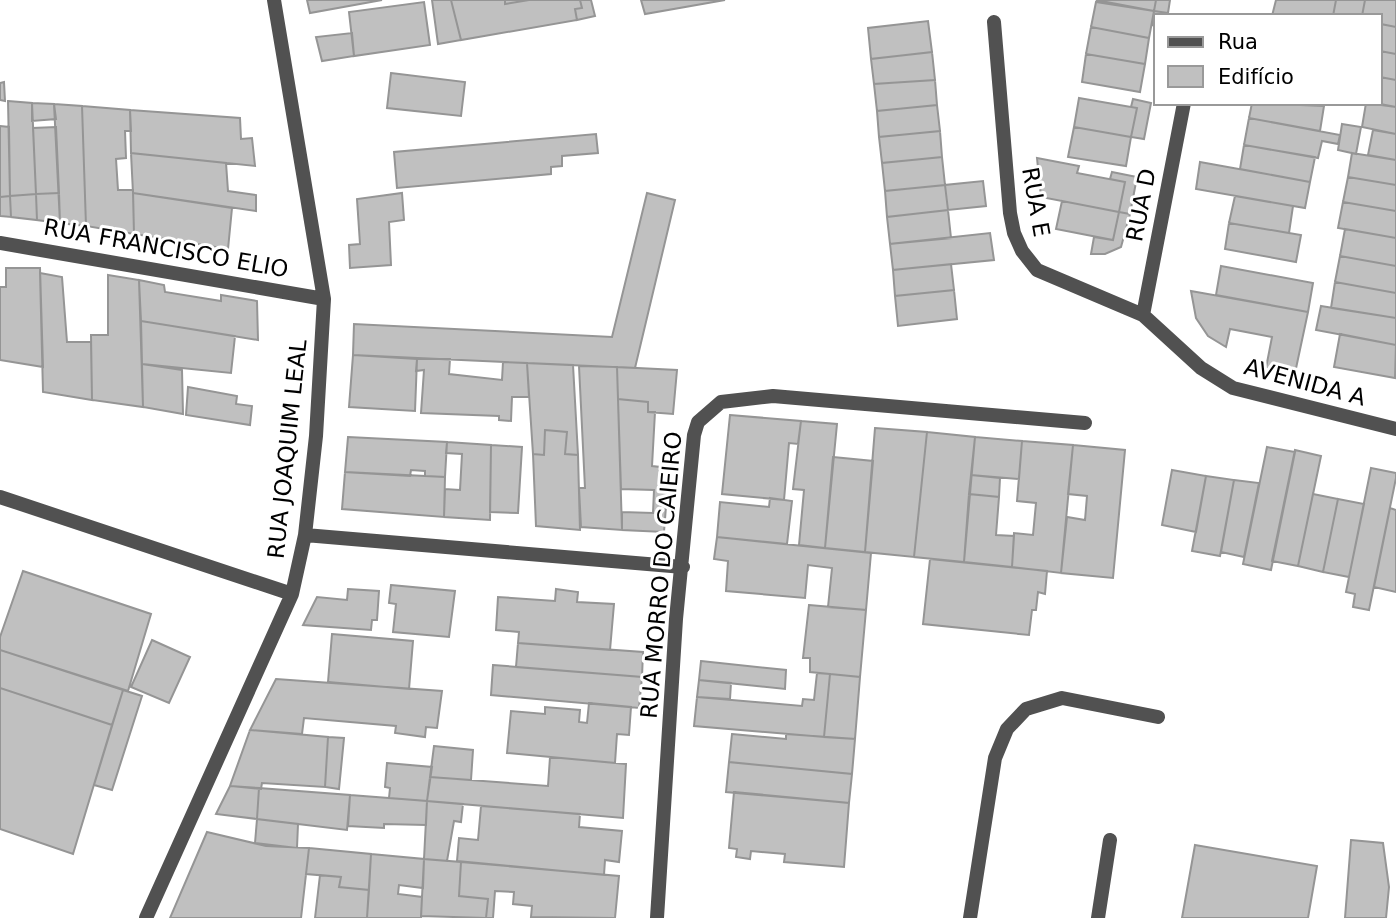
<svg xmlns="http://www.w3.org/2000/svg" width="1396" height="918" viewBox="0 0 1396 918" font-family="'DejaVu Sans',sans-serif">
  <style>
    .building { fill: #c0c0c0; stroke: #959595; stroke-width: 2 }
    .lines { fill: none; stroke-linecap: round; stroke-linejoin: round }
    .service { stroke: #515151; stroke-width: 14 }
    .minor { stroke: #515151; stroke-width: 14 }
    .labels { text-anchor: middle; stroke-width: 6; stroke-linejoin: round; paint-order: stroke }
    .street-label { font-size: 23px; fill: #000; stroke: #fff }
  </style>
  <rect width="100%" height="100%" fill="#fff"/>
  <path class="building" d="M307 0H382L310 13Z
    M432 0H451L461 40 438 44Z
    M451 0H505V4L529 0H580L582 8 575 9 577 20 461 40Z
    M505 0H529L505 4Z
    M580 0H591L595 16 577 20 575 9 582 8Z
    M641 0H725L645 14Z
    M1096 0H1156L1154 11Z
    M1156 0H1170L1168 13 1154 11Z
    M1276 0H1336L1333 16H1272Z
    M1336 0H1365L1362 16H1333Z
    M1365 0H1396V27L1380 24V16H1362Z
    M424 2 430 45 354 56 349 12Z
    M1096 2 1154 11 1149 38 1091 27Z
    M1154 11 1168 13 1156 16V26L1152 25Z
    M928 21 932 52 871 59 868 28Z
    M1381 24 1396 27V54L1380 51Z
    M1091 27 1149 38 1145 64 1086 54Z
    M352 33 354 56 322 61 316 37Z
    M1380 51 1396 54V80L1380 77Z
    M932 52 935 80 874 84 871 59Z
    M1086 54 1145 64 1140 92 1082 82Z
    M391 73 465 82 461 116 387 108Z
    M1380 77 1396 80V107L1375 103H1380Z
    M935 80 937 105 877 111 874 84Z
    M4 82 5 101 0 100V83Z
    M1079 98 1137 108 1131 137 1074 127Z
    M1133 99 1151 103 1144 139 1131 137 1137 108 1131 107Z
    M8 101 32 103 36 194 10 196Z
    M32 103 54 104 56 119 32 121Z
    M1252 103 1324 106 1320 131 1249 118Z
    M1366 103 1396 107V134L1362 127Z
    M54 104 82 106 86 226 60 223Z
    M937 105 940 131 879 137 877 111Z
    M82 106 130 110 131 131H125L126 158 116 159 118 190H133L134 234 86 226Z
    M130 110 240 118 241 139 252 138 255 166 131 153Z
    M1249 118 1340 135 1338 144 1322 141 1318 158 1244 145Z
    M1342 124 1361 127 1356 154 1338 150Z
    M0 126 9 127 10 196 0 197Z
    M56 127 59 193 36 194 33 128Z
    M1074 127 1131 137 1126 166 1068 157Z
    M1373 130 1396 134V160L1368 155Z
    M940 131 942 157 882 163 879 137Z
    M596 134 598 153 562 156V166L551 167V174L397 188 394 152Z
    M1244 145 1315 157 1310 182 1240 169Z
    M131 153 226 163 228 191 256 195V211L133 193Z
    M1352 153 1396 160V185L1348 177Z
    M942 157 945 185 885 191 882 163Z
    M1037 158 1079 166 1077 173 1125 182 1119 212 1041 197Z
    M1200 162 1310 182 1305 208 1196 189Z
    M1112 172 1137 177 1130 214 1119 212 1125 182 1110 179Z
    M1348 177 1396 185V211L1343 202Z
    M983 181 986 206 948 210 945 185Z
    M945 185 948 210 887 217 885 191Z
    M59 193 60 223 37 220 36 194Z
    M133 193 232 208 228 249 134 234Z
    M402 193 404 220 389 222 391 265 350 268 349 245 360 244 357 199Z
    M647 193 675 200 635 368 353 355 354 324 612 337Z
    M36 194 37 220 11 217 10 196Z
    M10 196 11 217 0 216V197Z
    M1235 196 1293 206 1289 233 1229 223Z
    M1062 201 1119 212 1113 240 1056 229Z
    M1343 202 1396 211V238L1338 228Z
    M948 210 951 238 890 244 887 217Z
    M1119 212 1130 214 1121 247 1105 254H1091L1094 237 1113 240Z
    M1229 223 1301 235 1296 262 1225 249Z
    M1345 229 1396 238V266L1340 256Z
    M990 233 994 260 893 270 890 244Z
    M1340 256 1396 266V293L1335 282Z
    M951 264 954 290 895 296 893 270Z
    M1221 266 1313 283 1308 312 1216 295Z
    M6 268H40L43 367 0 360V287H6Z
    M40 273 62 277 67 342H91L92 400 43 392Z
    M108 275 139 280 143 407 92 400 91 335H108Z
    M139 280 164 285 165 292 221 301V295L257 301 258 340 141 321Z
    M1335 282 1396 293V318L1331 308Z
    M954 290 957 319 898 326 895 296Z
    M1191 291 1308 312 1295 373 1266 368 1272 337 1230 329 1226 347 1208 336 1196 318Z
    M1321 306 1396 318V345L1316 330Z
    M141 321 235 336 231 373 142 364Z
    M1340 334 1396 345 1395 378 1334 367Z
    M353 355 417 359 415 411 349 407Z
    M417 359H450L449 374 502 380 503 362 527 363 529 397H512L511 421 499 420V416L421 413 424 370 416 371Z
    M527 363 573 365 578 455 565 454 567 432 545 430 544 455 533 454Z
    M142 364 182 370 183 414 143 407Z
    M579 366 617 367 622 530 581 527 579 488H585Z
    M617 367 677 370 673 414 648 412V402L618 399Z
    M188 387 237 396 236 404 252 406 250 425 186 415Z
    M618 399 648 402V412H655L652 466 669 468 664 532 622 530V512L653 513 654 490 621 489Z
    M730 415 801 421 798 444 789 443 784 500 722 494Z
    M801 421 837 424 825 548 799 545 804 490 793 489Z
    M875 428 927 432 914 557 865 552Z
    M545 430 567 432 565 454 578 455 580 530 536 526 533 454 544 455Z
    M927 432 975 437 964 562 914 557Z
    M348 437 447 442 445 477 425 476V471L411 470 410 476 345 472Z
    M975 437 1022 441 1019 479 971 475Z
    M1022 441 1073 445 1061 573 1012 567 1014 533 1033 535 1036 503 1017 501Z
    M447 442 491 445 490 520 444 517 445 489 460 490 462 454 446 453Z
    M491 445 522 447 518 513 490 512Z
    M1073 445 1125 450 1113 578 1061 573 1067 517 1085 520 1087 496 1068 494Z
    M1267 447 1295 452 1271 570 1243 564Z
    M1295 450 1321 456 1298 566 1272 561Z
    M833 457 873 461 865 552 825 548Z
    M1371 468 1396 473V478L1369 610 1353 607 1355 594 1346 592Z
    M1172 470 1206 476 1196 532 1162 525Z
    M345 472 445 477 444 517 342 509Z
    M971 475 1000 478 999 497 969 494Z
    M1206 476 1234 480 1220 556 1192 551Z
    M1234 480 1259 483 1244 557 1221 552Z
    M969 494 999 497 996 535 1014 536 1012 567 964 562Z
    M1313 494 1338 499 1323 572 1298 566Z
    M770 498 792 501 787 544 717 537 720 502 769 507Z
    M1338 499 1364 504 1349 577 1323 572Z
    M1390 508 1396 510V592L1374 587Z
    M717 537 871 553 866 610 828 607 832 568 808 565 805 598 726 591 728 561 714 559Z
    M930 559 1047 571 1045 594 1038 592 1036 610H1032L1029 635 923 624Z
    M23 571 151 614 128 691 0 650V637Z
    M391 585 455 591 449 637 393 632 396 604 389 603Z
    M348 589 379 591 377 620H372L371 630 303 625 317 597 347 600Z
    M556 589 578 592 577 602 614 604 610 650 518 643 519 632 496 630 498 597 555 601Z
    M809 605 866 610 860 677 810 672V658H803Z
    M332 634 413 641 409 689 328 682Z
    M152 640 190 657 169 703 131 687Z
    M518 643 643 652 642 677 516 667Z
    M0 650 123 690 112 725 0 688Z
    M701 661 786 670 785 689 699 680Z
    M493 665 642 677 639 708 491 695Z
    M817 673 830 674 824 737 694 726 697 697 802 706 803 699 814 700Z
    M830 674 860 677 855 739 824 737Z
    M276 679 442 691 437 728 426 727 425 737 395 733 396 726 304 718 302 734 250 730Z
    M699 680 731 683 730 699 697 697Z
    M0 688 112 725 73 854 0 829Z
    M123 690 142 696 112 790 94 785Z
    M589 703 631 707 629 735 617 734 615 763 507 753 511 711 545 714V707L580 710 579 722 587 723Z
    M250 730 328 737 325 787 262 783 261 789 230 786Z
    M732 734 786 739V734L855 739 852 774 729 762Z
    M328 737 344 738 339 789 325 787Z
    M434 746 473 750 471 780 430 777Z
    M550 757 626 764 623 818 427 801 430 777 548 786Z
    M729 762 852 774 849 803 726 792Z
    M387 763 432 767 427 801 389 798 390 788 385 787Z
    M230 786 259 788 257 819 216 814Z
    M259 788 350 795 347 830 257 819Z
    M734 792 849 803 844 867 784 862 785 854 751 851 750 859 736 857 737 849 729 848Z
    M350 795 427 801 426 825 384 824V828L348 826Z
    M427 801 463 804 461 822 454 821 447 861 424 859Z
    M481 806 580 814 579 827 622 831 619 862 605 860 604 875 457 861 459 838 478 840Z
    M257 819 298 824 297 848 255 843Z
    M207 832 266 846 309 848 301 918H170Z
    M1351 840 1383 843 1389 887 1386 918H1345Z
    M1195 845 1317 866 1308 918H1182Z
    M309 848 371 854 369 890 339 887 341 877 306 874Z
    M371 854 424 859 423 888 399 885 398 894 422 897 421 918H367Z
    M424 859 461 862 459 896 488 899 486 918 421 916Z
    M461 862 619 876 615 918 531 917 532 906 513 904 514 892 495 891 493 918H486L488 899 459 896Z
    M320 875 341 877 339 887 369 890 367 918H315Z"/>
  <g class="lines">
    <path class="service" d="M970 918 995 758 1007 729 1026 709 1062 698 1158 717
      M1098 918 1110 840"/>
    <path class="minor" d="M994 22 1010 213 1014 233 1022 251 1037 270 1143 315 1201 368 1233 388 1396 429
      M0 243 324 299
      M1143 315 1184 103
      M0 497 292 594
      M305 535 683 567
      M146 918 292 594 305 535 316 436 324 299 274 0
      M657 918 676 619 694 435 698 422 721 402 773 396 1085 423"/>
  </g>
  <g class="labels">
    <g class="street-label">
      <text transform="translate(1036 202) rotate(80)" y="8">RUA E</text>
      <text transform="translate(1141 205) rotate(-79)" y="8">RUA D</text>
      <text transform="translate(166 248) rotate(10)" y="8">RUA FRANCISCO ELIO</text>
      <text transform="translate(1305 382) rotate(15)" y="8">AVENIDA A</text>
      <text transform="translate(287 449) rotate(-84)" y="8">RUA JOAQUIM LEAL</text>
      <text transform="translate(661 575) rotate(-85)" y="8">RUA MORRO DO CAIEIRO</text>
    </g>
  </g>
  <rect x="1154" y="14" width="228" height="91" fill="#ffffff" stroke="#999999" stroke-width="2"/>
  <rect x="1168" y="37" width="35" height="10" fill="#515151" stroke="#999999" stroke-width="2"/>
  <text x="1218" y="49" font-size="21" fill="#000000">Rua</text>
  <rect x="1168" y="66" width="35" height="21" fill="#c0c0c0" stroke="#999999" stroke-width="2"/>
  <text x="1218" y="84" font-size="21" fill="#000000">Edifício</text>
</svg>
